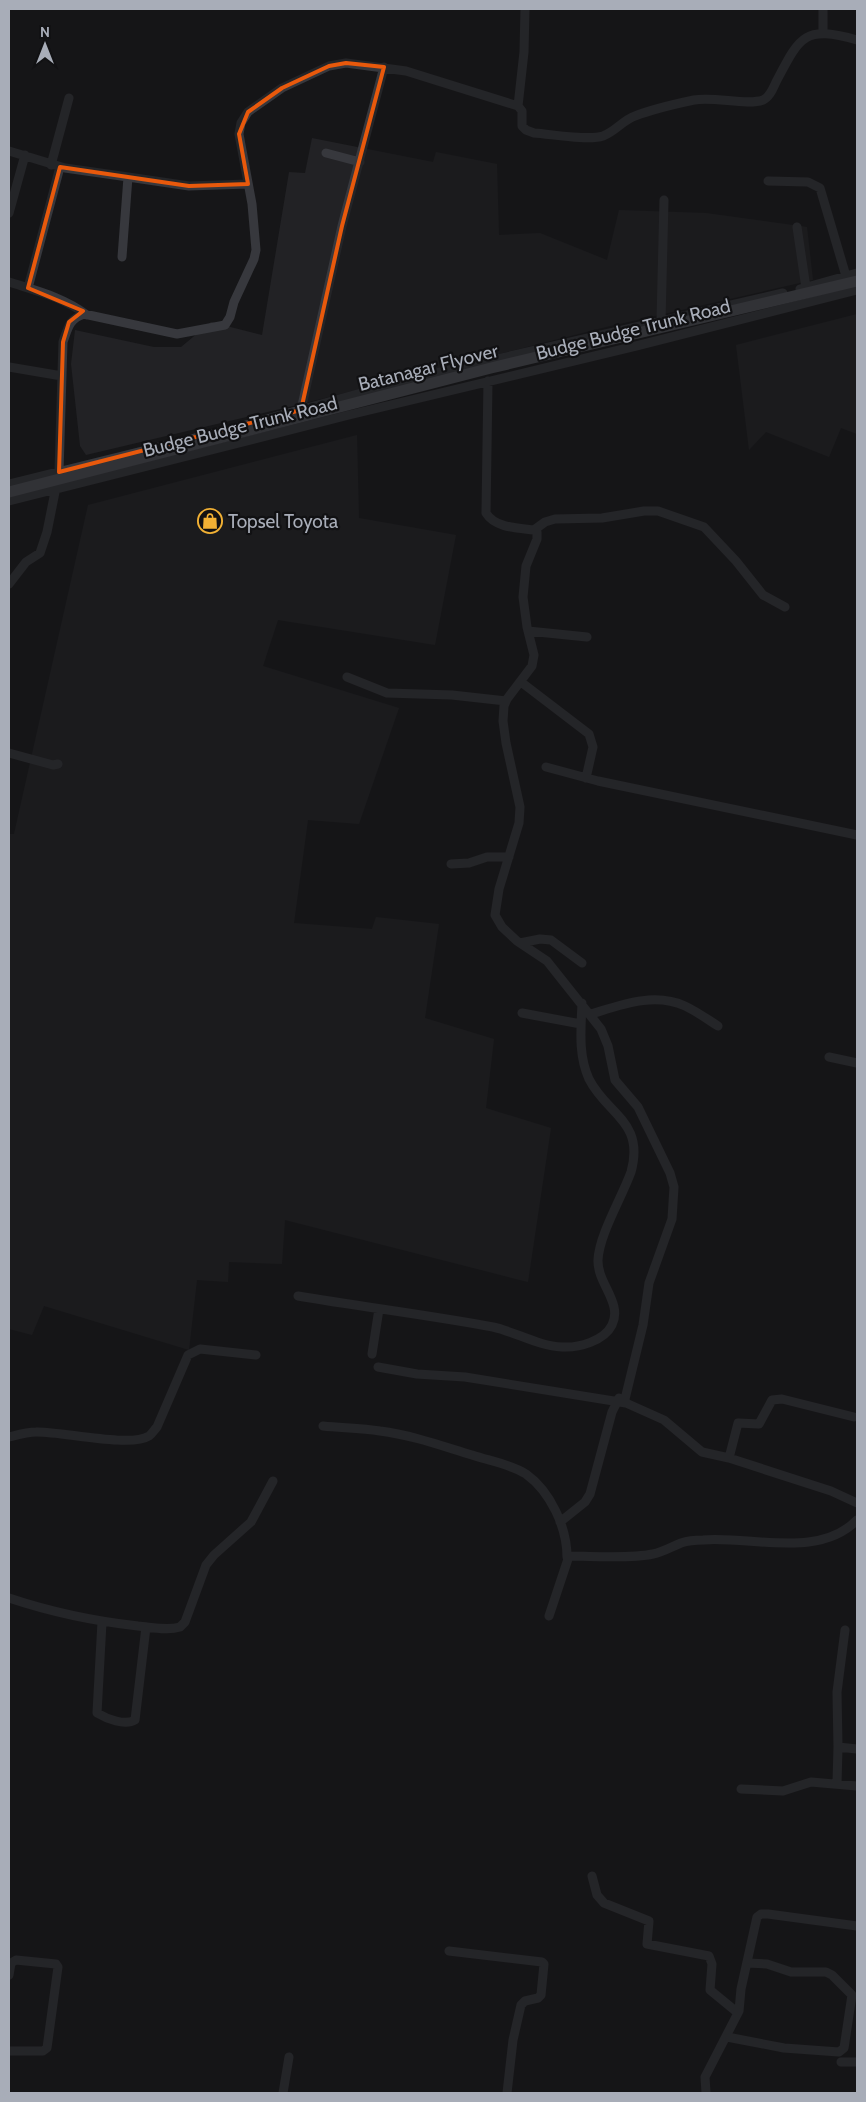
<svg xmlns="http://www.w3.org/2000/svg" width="866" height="2102" viewBox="0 0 866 2102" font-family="Cabin,sans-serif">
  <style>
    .built { fill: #222225 }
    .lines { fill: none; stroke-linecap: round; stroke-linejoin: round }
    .minor { stroke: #37383d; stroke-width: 9 }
    .major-bridge { stroke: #53555c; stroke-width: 11 }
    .marked { fill: none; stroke: #e8590c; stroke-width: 4; stroke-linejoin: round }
    .labels { text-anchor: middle; stroke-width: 4.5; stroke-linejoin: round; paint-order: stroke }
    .street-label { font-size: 19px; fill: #a8adb8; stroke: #111113 }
    .poi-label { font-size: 19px; fill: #a8adb8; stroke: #111113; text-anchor: start }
  </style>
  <rect width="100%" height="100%" fill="#161618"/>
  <path class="built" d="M312 138 433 162 436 152 497 164 499 235 540 233 607 260 619 210 706 213 807 227 813 280 606 327 297 405 86 455 80 446 71 364 75 330 154 347H181L211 322 262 335 289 172 305 173Z
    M857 314V434L841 428 829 457 766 432 749 450 736 345Z
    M357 435 359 518 456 535 435 645 278 620 263 666 399 708 359 824 308 820 294 923 372 929 376 917 439 924 425 1018 494 1039 486 1108 551 1128 528 1282 285 1220 282 1264 229 1262 228 1282 197 1280 189 1350 44 1306 32 1335 9 1329V834H14L88 505Z"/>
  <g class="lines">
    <path class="minor" d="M823 33V9
      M518 106 524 52 525 9
      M9 151 65 168 128 177 122 257
      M326 153 360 162
      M51 165 69 98
      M128 177 189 186 248 184
      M768 181 808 182 820 188 846 276
      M9 213 25 155
      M797 227 806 288
      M9 282C37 291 63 297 87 315
      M28 288 60 167
      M800 289 857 273
      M661 321 664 200
      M9 367 62 376
      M488 381 486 513C495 528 518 528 534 530L537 532V539L526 566 523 597 527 627 534 655 532 666 507 699 504 706 503 721 506 743 520 807 519 823 499 889 495 915 502 927 517 941 547 961 601 1029 608 1046 615 1080 638 1107 670 1173 674 1187 672 1219 649 1283 643 1325 625 1399 626 1403 664 1420 702 1452 729 1458 831 1491 857 1503
      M301 410 342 226 384 67
      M9 484 235 428 419 377 783 293
      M9 501 349 415 636 346 857 290
      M534 530 545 522 555 519 602 518 644 511H658L704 527 736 561 763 595 785 607
      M9 584 26 562 40 553 47 532 59 472 63 342C68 328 69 319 84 314L177 334 225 325 230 317 234 302 254 259 256 250 252 204 239 134 241 123 248 112 282 88 329 66 346 63 406 71 518 106 522 111V126L526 130 534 133C551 134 588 141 603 136 616 131 623 120 635 116 653 109 675 104 694 100 714 96 747 106 763 100 770 97 773 88 776 82 800 36 804 25 857 40
      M528 631 587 637
      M347 677 387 693 452 695 506 701
      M521 682 589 734 593 747 586 778
      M9 753 53 765 58 764
      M546 767 598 781 857 835
      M451 864 469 863 487 857H509
      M520 943 540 939 551 940 582 963
      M522 1013 581 1024
      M591 1014C621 1005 654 992 685 1006 696 1011 707 1019 718 1026
      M829 1057 857 1063
      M298 1296C363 1307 428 1315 493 1327 516 1332 538 1346 562 1347 579 1348 604 1341 612 1325 623 1303 597 1283 598 1260 599 1235 622 1197 631 1172 645 1121 607 1115 589 1079 578 1055 581 1029 582 1003
      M372 1354 379 1309
      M378 1367 417 1374 465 1377 626 1403
      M323 1426C342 1428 361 1428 380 1431 412 1435 442 1446 472 1455 490 1461 510 1464 526 1474 551 1492 567 1528 567 1557
      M9 1437C17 1435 27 1432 36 1432 60 1431 130 1448 149 1436 152 1434 154 1430 157 1427L188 1355 200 1349 256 1355
      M729 1458 738 1423 759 1424 772 1400 782 1399 854 1417
      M560 1522 585 1502 590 1494 612 1412 619 1398
      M9 1598C51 1612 93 1621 138 1626 151 1627 167 1631 180 1627L185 1622 206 1565 214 1555 251 1522 273 1481
      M549 1616 569 1556C593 1556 630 1559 653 1554 663 1552 671 1547 681 1543 687 1541 696 1540 703 1540 752 1536 819 1559 857 1520
      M102 1622 97 1713C107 1719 125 1726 135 1720L146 1627
      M845 1630 837 1692 838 1747 857 1749
      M837 1784 838 1747
      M741 1789 783 1791 811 1782 857 1786
      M592 1876 597 1895 604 1903 649 1921 647 1944 709 1956 712 1964 710 1990 738 2013
      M449 1951 542 1962 544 1964 541 1995 538 1998 525 2001 521 2005 513 2040 507 2093
      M9 1975 11 1963 16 1960 56 1964 58 1967 47 2048 43 2051H9
      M727 2037 784 2048 839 2052 844 2048 852 1995 832 1975 826 1972H791L767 1964 747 1963
      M841 2062H857
      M283 2093 289 2057
      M706 2093 705 2077 739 2011 741 1989 757 1917 761 1914H768L857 1926"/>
    <path class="major-bridge" d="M9 492 491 368 857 281"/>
  </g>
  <path d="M0 0H866V2102H0ZM346 63 384 67 342 226 301 410 59 472 63 342 69 322 83 311 28 288 60 167 189 186 248 184 239 134 248 112 282 88 329 66Z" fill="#161618" fill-opacity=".55" fill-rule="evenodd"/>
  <path class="marked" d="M346 63 384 67 342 226 301 410 59 472 63 342 69 322 83 311 28 288 60 167 189 186 248 184 239 134 248 112 282 88 329 66Z"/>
  <defs>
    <symbol id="shop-ring" viewBox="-11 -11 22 22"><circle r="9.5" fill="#111113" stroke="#f2b134" stroke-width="1.5"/><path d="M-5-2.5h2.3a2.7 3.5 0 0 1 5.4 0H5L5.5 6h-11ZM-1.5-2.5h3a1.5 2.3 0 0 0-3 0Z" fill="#f2b134"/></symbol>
  </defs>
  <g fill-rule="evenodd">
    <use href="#shop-ring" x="196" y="507" width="28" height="28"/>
  </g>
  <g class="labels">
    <g class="street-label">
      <text transform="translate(633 329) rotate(-14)" y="7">Budge Budge Trunk Road</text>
      <text transform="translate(428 367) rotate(-14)" y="7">Batanagar Flyover</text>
      <text transform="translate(240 426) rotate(-14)" y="7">Budge Budge Trunk Road</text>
    </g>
    <g class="poi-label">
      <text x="228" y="528">Topsel Toyota</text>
    </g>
  </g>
  <rect width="866" height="2102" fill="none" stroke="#a8adb8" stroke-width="20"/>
  <g transform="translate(45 45)" stroke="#111113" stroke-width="4" paint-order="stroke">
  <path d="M0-4L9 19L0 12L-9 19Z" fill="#a8adb8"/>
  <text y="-8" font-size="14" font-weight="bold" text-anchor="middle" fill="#a8adb8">N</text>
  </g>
</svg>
